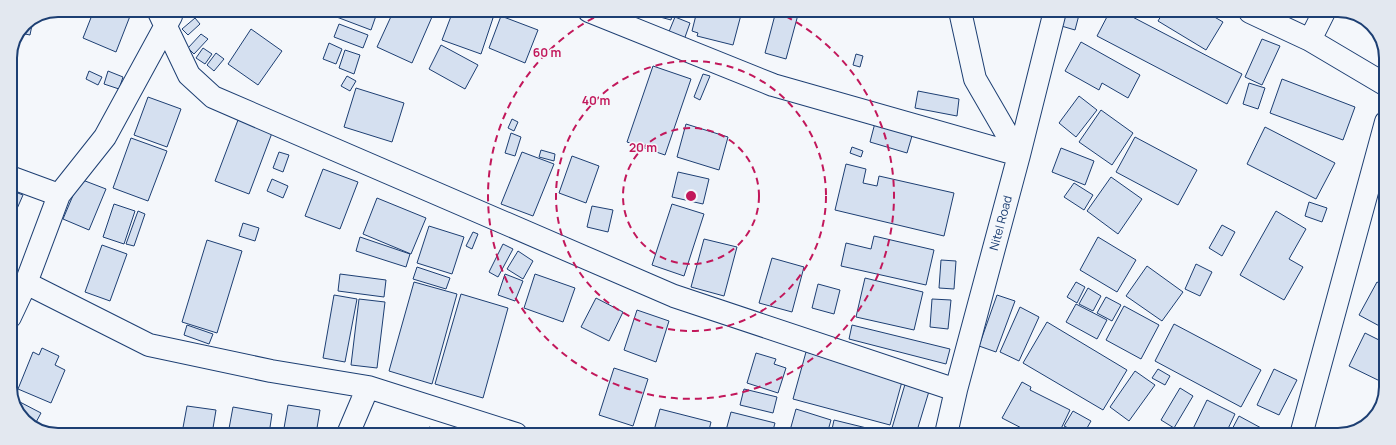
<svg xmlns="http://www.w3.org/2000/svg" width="1396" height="445" viewBox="0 0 1396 445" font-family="Manrope,sans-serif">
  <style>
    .building { fill: #d5e0f0; stroke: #1d3f73 }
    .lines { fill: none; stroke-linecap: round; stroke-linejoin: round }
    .minor-casing { stroke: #1d3f73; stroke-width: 24 }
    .minor { stroke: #f4f7fb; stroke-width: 22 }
    .ring { fill: none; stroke: #c2185b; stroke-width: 2; stroke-dasharray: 7 5 }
    .labels { text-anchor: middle; stroke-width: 3; stroke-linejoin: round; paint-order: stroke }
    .street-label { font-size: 12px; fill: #1d3f73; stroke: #f4f7fb }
    .rim { fill: none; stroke: #1d3f73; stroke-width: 2 }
    .centre { fill: #c2185b; stroke: #f4f7fb; stroke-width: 2 }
    .ring-label { font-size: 12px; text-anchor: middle; font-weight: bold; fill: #c2185b; stroke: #f4f7fb; stroke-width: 3; stroke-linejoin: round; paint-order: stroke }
  </style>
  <rect width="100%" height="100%" fill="#f4f7fb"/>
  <path class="building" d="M94 10 132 11 116 52 83 38Z
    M336 10H378L371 30 334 16Z
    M394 10H435L412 63 377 47Z
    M453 11H472L493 18 481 54 442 40Z
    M638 11H673L671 20Z
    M697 11H742L733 45 697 36 698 33 692 31Z
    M776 11H799L786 59 765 53Z
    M1062 11H1080L1075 30 1058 25Z
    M1110 11H1121L1242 74 1227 104 1097 36Z
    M1164 11 1206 12 1223 22 1206 50 1158 21Z
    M501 16 538 30 525 63 489 48Z
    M675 17 690 23 684 40 668 34Z
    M195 18 200 24 188 35 182 29Z
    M33 20 30 35 20 33 24 24Z
    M339 24 368 35 363 48 334 37Z
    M251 29 282 51 258 85 228 64Z
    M201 34 208 39 194 54 188 48Z
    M1262 39 1280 46 1262 85 1245 77Z
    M1081 42 1140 75 1128 98 1102 83 1099 90 1065 71Z
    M329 43 342 49 336 64 323 59Z
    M441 45 478 65 465 89 429 69Z
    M203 48 212 54 205 64 196 58Z
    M345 50 360 55 354 74 339 68Z
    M216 53 224 59 214 71 207 65Z
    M856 54 863 56 860 67 853 65Z
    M653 66 691 79 665 155 627 142Z
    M89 71 102 77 98 85 86 79Z
    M108 71 123 77 119 89 104 84Z
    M703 74 710 76 700 100 694 97Z
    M347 76 356 81 350 91 341 86Z
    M1282 79 1355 107 1343 140 1270 113Z
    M1249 83 1265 88 1258 109 1243 104Z
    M356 88 404 103 392 142 344 127Z
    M918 91 959 99 957 116 915 108Z
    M1079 96 1097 110 1076 137 1059 123Z
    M148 97 181 109 167 147 134 135Z
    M1101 110 1133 133 1112 165 1079 142Z
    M512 119 518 122 514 131 508 128Z
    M876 119 914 129 907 153 870 142Z
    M238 120 272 133 249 194 215 181Z
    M686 124 728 137 719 170 677 157Z
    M1265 127 1335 163 1316 199 1247 164Z
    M511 133 521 137 515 156 505 153Z
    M1135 137 1197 170 1178 205 1116 172Z
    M131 138 167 151 148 201 113 188Z
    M852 147 863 151 861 157 850 153Z
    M1061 148 1094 161 1085 185 1052 172Z
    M541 150 555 154 554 161 539 157Z
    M279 152 289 155 283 172 273 168Z
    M522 152 554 164 533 216 501 204Z
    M572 156 599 166 586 203 559 193Z
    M846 164 866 169 863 183 877 186 879 176 954 193 944 236 835 210Z
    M323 169 358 182 340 229 305 216Z
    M678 172 709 179 703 204 672 197Z
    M1111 177 1142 199 1118 234 1087 211Z
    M80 179 106 189 89 230 63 219Z
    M272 179 288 186 283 198 267 191Z
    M1074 183 1093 195 1084 210 1064 197Z
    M10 190 23 195 16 211 10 208Z
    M377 198 426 218 411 254 363 234Z
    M1309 202 1327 208 1322 222 1305 216Z
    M114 204 135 211 124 244 103 237Z
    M672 204 704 214 684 276 652 265Z
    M592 206 613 210 608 232 587 227Z
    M138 211 145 214 134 246 126 244Z
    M1276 211 1306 229 1289 259 1303 267 1284 300 1240 275Z
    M243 223 259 228 255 241 239 236Z
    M1222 225 1235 232 1222 256 1209 248Z
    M429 226 464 237 452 274 417 263Z
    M473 232 478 234 472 249 466 246Z
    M874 236 934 250 926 285 841 266 846 243 871 249Z
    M360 237 410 254 406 267 356 251Z
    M1098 237 1136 260 1117 292 1080 270Z
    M704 239 737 247 724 296 691 287Z
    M207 240 242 251 217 333 182 322Z
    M503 244 513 249 498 277 489 272Z
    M102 245 127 254 110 301 85 292Z
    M518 251 533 261 523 279 507 269Z
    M1385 255V270L1379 267Z
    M772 258 804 267 792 312 759 303Z
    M941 260 956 261 954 289 939 288Z
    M1196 264 1212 272 1200 296 1185 289Z
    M1147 266 1183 292 1162 321 1126 296Z
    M417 267 450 278 446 289 413 279Z
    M340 274 386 280 384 297 338 291Z
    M505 274 523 281 515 301 498 295Z
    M535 274 575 288 563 322 524 308Z
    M865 278 923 292 914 330 856 317Z
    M414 282 457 294 432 384 389 371Z
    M1076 282 1085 287 1077 303 1067 297Z
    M1377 282 1385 286V329L1359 315Z
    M818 284 840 290 834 314 812 308Z
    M1088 288 1101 296 1093 311 1079 304Z
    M461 294 508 308 483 398 435 384Z
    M334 295 357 299 345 362 323 358Z
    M997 295 1015 301 996 352 979 346Z
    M1106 297 1121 305 1112 321 1097 313Z
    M596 298 623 312 609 341 581 327Z
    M359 299 385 302 377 368 351 365Z
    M932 299 951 300 948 329 930 327Z
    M1076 304 1107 320 1097 339 1066 322Z
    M1124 306 1159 325 1141 359 1106 340Z
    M1020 307 1039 317 1019 361 1000 352Z
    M637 310 669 321 656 362 624 350Z
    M1047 322 1127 370 1103 410 1023 363Z
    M1174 324 1261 370 1241 407 1155 361Z
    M187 325 213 334 209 344 184 335Z
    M852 325 950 349 946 364 849 339Z
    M1365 333 1385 343 1384 383 1349 366Z
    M42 348 59 356 55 365 65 370 51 403 18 389 33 352 39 355Z
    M806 352 903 378 890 425 793 399Z
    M756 353 776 359 774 364 786 368 778 393 747 383Z
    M614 368 648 379 633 426 599 415Z
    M1158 369 1170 376 1165 385 1152 378Z
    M1274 369 1297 380 1279 415 1257 405Z
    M1135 371 1155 385 1129 421 1110 407Z
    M906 381 930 388 916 434 892 428Z
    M1022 382 1031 387 1030 390 1070 410 1058 435H1035L1002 418Z
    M1180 388 1193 396 1174 428 1161 420Z
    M744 389 777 397 773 413 740 405Z
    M1207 400 1235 414 1225 435H1190Z
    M18 401 41 413 34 426 20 416 16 406Z
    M288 405 320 410 316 434H283Z
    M187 406 216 410 212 434 182 433Z
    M233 407 272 414 269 434H228Z
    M660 409 711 422 708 434H653Z
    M796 409 831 420 827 434H789Z
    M1073 411 1091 421 1083 435 1064 426Z
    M731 412 775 423 772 434H725Z
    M1239 416 1274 435H1229Z
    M834 420 883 432V434H831Z
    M429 427 453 434H427Z"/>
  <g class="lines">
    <defs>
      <path id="minor" d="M158 10 189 75 213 97 674 296 956 390
        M589 11 773 85 1019 155
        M960 11 975 79 1019 155
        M1250 12 1310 40 1386 85
        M1310 40 1324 12
        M10 177 59 195
        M26 283 149 345 271 371 368 387 516 434
        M10 317 26 283 59 195 105 137 171 16
        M348 434 368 387
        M946 434 956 390 1019 155 1055 11
        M1301 435 1386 122"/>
    </defs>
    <use href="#minor" class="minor-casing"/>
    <use href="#minor" class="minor"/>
  </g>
  <g class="ring">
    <circle cx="691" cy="196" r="68"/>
    <circle cx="691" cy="196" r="135"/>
    <path d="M775 11A203 203 0 1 1 607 11"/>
  </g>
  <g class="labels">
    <g class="street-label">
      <text transform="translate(1001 223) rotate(-75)" y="4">Nitel Road</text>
    </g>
  </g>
  <path d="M0 0H1396V445H0ZM58 17H1338A41 41 0 0 1 1379 58V387A41 41 0 0 1 1338 428H58A41 41 0 0 1 17 387V58A41 41 0 0 1 58 17Z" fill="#e3e8f0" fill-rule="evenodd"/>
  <path class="rim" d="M58 17H1338A41 41 0 0 1 1379 58V387A41 41 0 0 1 1338 428H58A41 41 0 0 1 17 387V58A41 41 0 0 1 58 17Z"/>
  <circle cx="691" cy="196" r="6" class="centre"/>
  <g class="ring-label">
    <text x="547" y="57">60 m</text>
    <text x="596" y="105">40 m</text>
    <text x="643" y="152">20 m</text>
  </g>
</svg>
